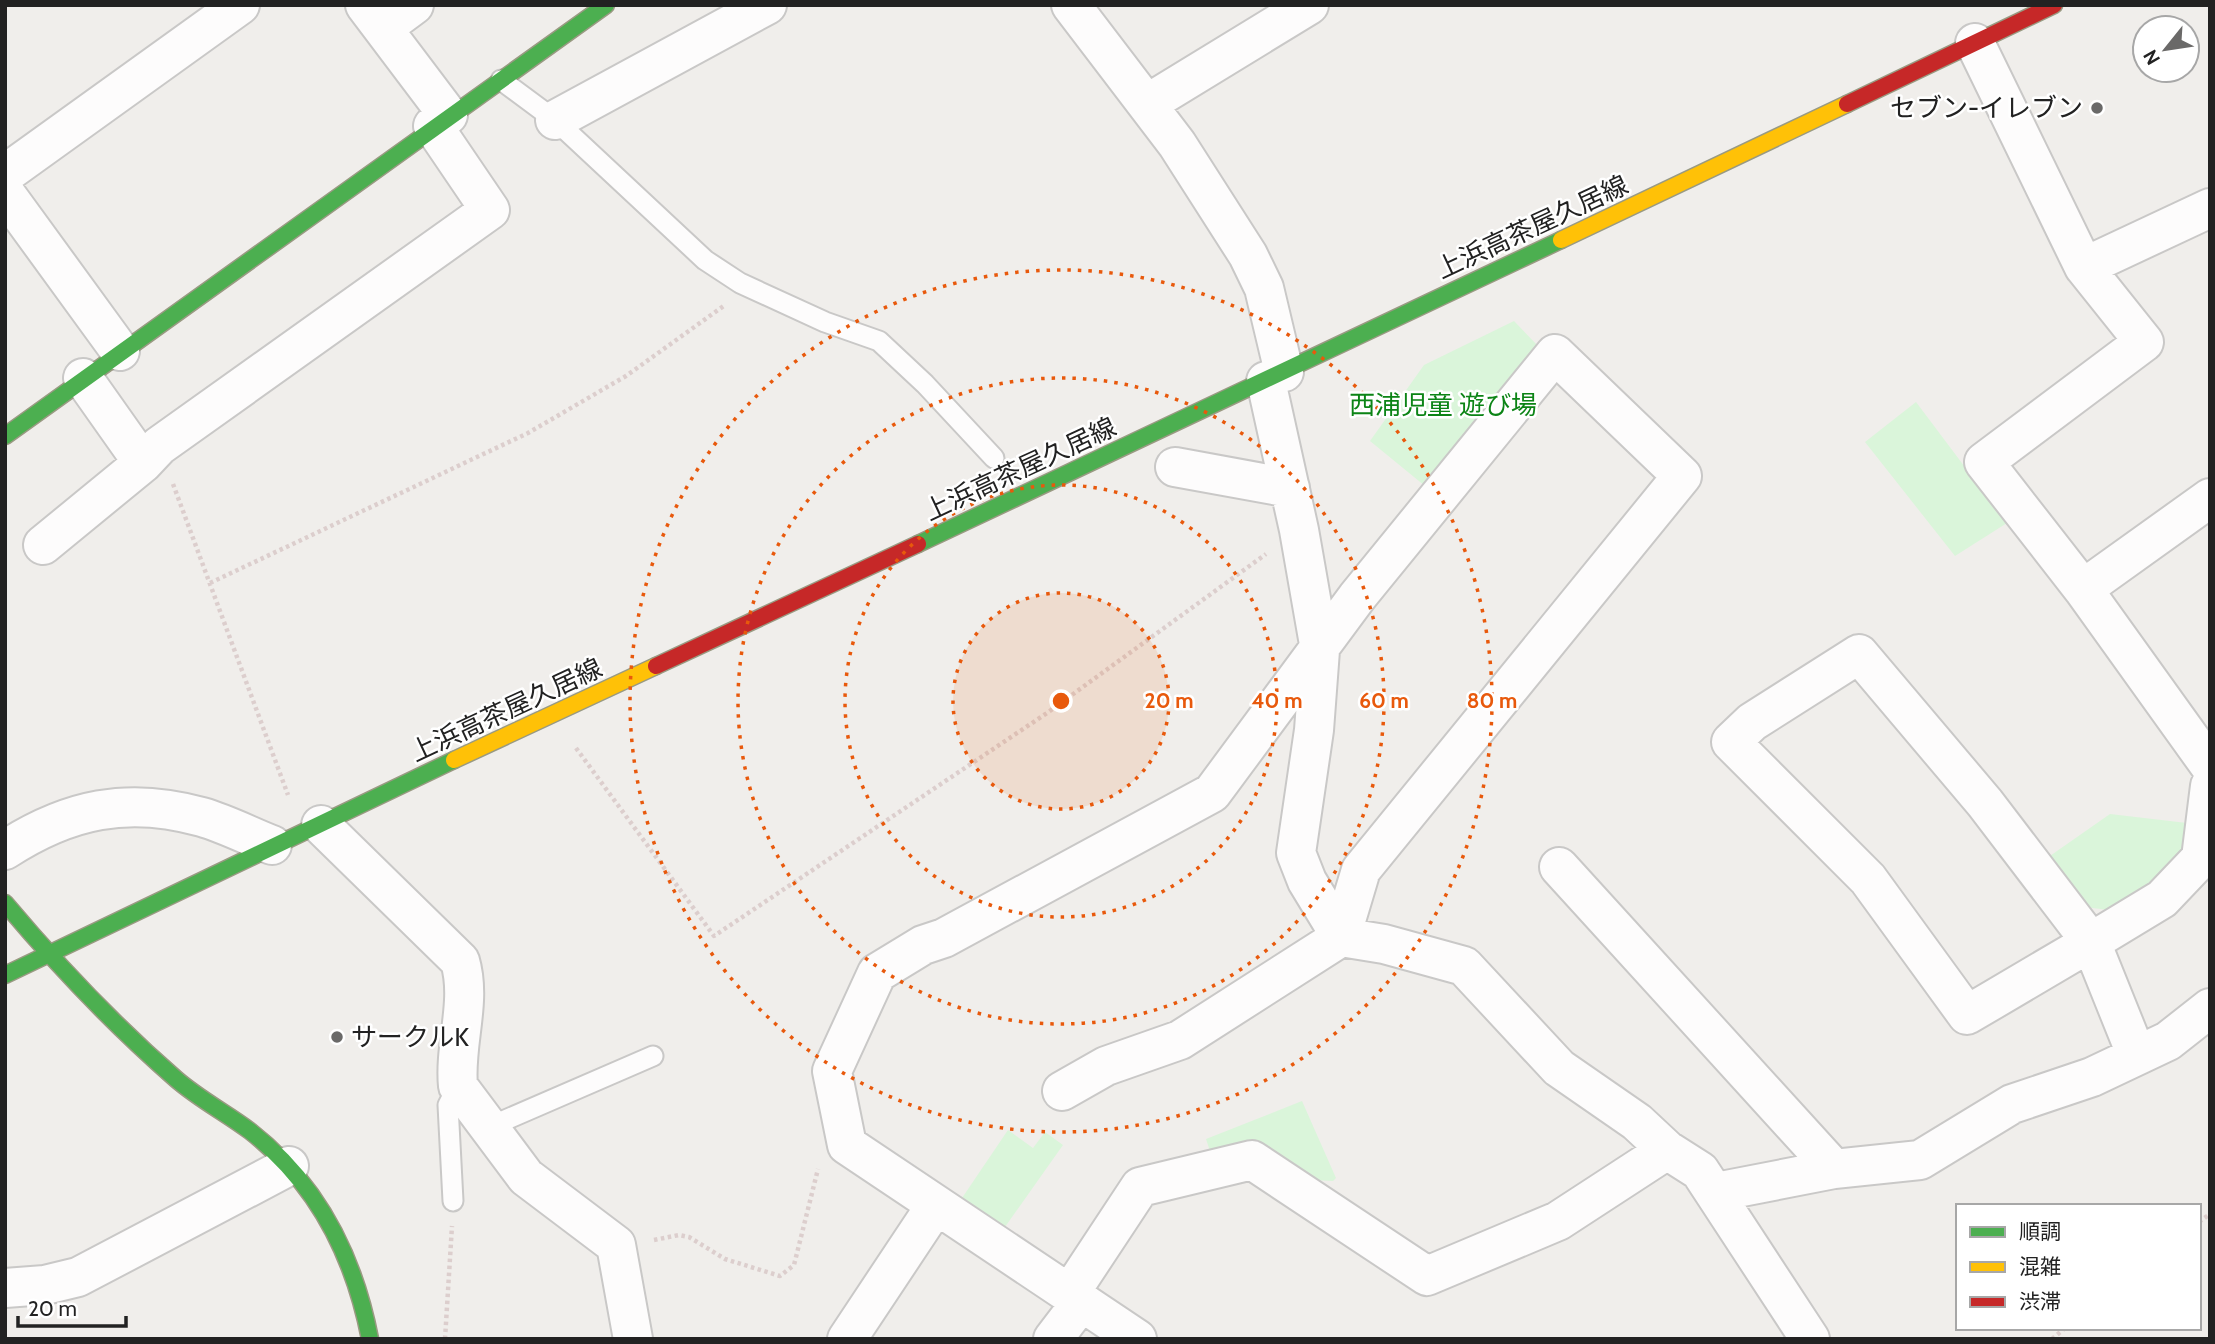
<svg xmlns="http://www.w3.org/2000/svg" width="2215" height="1344" viewBox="0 0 2215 1344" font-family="Cabin,'Noto Sans JP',sans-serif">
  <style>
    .park { fill: #daf5da }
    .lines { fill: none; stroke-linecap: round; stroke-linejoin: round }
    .lane-casing { stroke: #c9c8c7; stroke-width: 23 }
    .street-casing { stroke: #c9c8c7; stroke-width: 42 }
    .fast-casing { stroke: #999a82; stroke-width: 19 }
    .slow-casing { stroke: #999a82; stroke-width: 19 }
    .jam-casing { stroke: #999a82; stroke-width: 19 }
    .path { stroke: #dccecd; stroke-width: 4.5; stroke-dasharray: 3.5 3.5; stroke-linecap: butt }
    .lane { stroke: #fdfcfc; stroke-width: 19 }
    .street { stroke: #fdfcfc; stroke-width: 38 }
    .fast { stroke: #4caf50; stroke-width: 16 }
    .slow { stroke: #ffc107; stroke-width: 16 }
    .jam { stroke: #c62828; stroke-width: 16 }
    .ring { fill: none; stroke: #e8590c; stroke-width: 3.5; stroke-dasharray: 3.5 7 }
    .poi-dot { fill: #6a6968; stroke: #fff; stroke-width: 2.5 }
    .labels { text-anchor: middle; stroke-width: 5; stroke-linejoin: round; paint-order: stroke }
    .poi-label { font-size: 26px; fill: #222; stroke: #fff; text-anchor: end }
    .street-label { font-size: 26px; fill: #222; stroke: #fff }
    .park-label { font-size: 26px; fill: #0c8416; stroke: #fff }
    .centre { fill: #e8590c; stroke: #fff; stroke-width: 3.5 }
    .ring-label { font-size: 21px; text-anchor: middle; font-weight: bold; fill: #e8590c; stroke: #fff; stroke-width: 5; stroke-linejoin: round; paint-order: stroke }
  </style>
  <rect width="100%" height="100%" fill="#f0eeeb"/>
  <path class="park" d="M1514 321 1539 347 1425 486 1370 441 1424 365Z
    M1916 402 2007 523 1955 556 1865 442Z
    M2110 814 2187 823C2187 830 2187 839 2185 845 2176 872 2130 896 2108 910L2085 907 2047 858Z
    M1302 1101 1336 1178 1333 1181 1314 1180 1210 1151 1206 1139Z
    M1008 1130 1033 1148 1045 1132 1063 1145 1005 1227 962 1198Z"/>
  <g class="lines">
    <defs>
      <path id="lane" d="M501 80 555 120 705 260 740 283 825 322 879 341 925 384 994 458
        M489 1127 653 1056
        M453 1201 448 1105 458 1086"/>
      <path id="street" d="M365 5 448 115
        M1071 5 1177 144 1248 255 1264 288 1284 372
        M383 28 414 5
        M1975 43 2084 267 2144 342 1984 462 2083 589 2210 766
        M1147 104 1309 5
        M555 120 767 5
        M5 174 240 5
        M5 193 120 351
        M2084 267 2210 208
        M83 378 143 463
        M1266 381 1299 530 1320 650 1314 730 1296 853 1307 881 1341 937
        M1175 467 1290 488
        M43 545 143 463 159 446 490 210 433 126
        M2083 589 2210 498
        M321 825 460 961C472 1002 454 1044 458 1086L526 1177 616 1245 633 1339
        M5 850C68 809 128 796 202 817 226 824 249 836 272 845
        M1559 867 1834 1169
        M2136 1054 2091 942 1967 1015 1868 879 1731 742 1752 722 1859 654 1985 803 2091 942 2162 899 2201 858 2210 786
        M1062 1091 1106 1066 1180 1040 1341 937 1384 944 1464 966 1559 1068 1637 1122 1667 1150 1700 1171 1810 1339
        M1716 1192 1834 1169 1920 1160 2012 1104 2092 1077 2168 1041 2210 1008
        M5 1288 45 1285 78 1277 289 1166
        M1070 1293 1140 1187 1252 1160 1427 1276 1558 1221 1667 1150
        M847 1339 936 1205
        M1053 1339 1082 1301
        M1137 1339 847 1145 832 1071 877 973 923 945 944 938 1212 793 1357 597 1555 354 1682 476 1361 870 1341 937"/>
      <path id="fast" d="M5 436 606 5
        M918 544 1561 240
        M5 903C58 966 114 1025 176 1079 199 1099 226 1113 250 1131 318 1184 354 1256 370 1339
        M5 975 454 760"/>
      <path id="slow" d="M1561 240 1847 104
        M454 760 656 666"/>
      <path id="jam" d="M1847 104 2054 5
        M656 666 918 544"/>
    </defs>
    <use href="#lane" class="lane-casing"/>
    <use href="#street" class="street-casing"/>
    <use href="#fast" class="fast-casing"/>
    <use href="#slow" class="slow-casing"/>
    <use href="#jam" class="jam-casing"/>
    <path class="path" d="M173 484 288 795
      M210 583 528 433 626 376 725 305
      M576 748 714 936 1047 713 1266 554
      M2199 1222 2210 1214
      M654 1240 679 1235 689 1237 725 1259 780 1276 794 1265 818 1169
      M445 1339 452 1226
      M2052 1339 2065 1328"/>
    <use href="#lane" class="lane"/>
    <use href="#street" class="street"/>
    <use href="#fast" class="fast"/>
    <use href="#slow" class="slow"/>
    <use href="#jam" class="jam"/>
  </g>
  <circle cx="1061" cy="701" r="108" fill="#e8590c" fill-opacity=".12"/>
  <g class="ring">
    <circle cx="1061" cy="701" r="108"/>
    <circle cx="1061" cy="701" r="216"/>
    <circle cx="1061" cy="701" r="323"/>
    <circle cx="1061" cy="701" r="431"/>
  </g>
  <g class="poi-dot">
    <circle cx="2097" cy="108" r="7"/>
    <circle cx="337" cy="1037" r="7"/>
  </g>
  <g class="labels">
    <g class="poi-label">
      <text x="2083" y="117">セブン-イレブン</text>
      <text x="351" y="1046" text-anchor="start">サークルK</text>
    </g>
    <g class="street-label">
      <text transform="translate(1532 227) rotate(-25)" y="9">上浜高茶屋久居線</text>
      <text transform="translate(1020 469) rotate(-25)" y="9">上浜高茶屋久居線</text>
      <text transform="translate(506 710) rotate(-25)" y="9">上浜高茶屋久居線</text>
    </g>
    <g class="park-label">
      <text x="1443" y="414">西浦児童 遊び場</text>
    </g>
  </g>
  <circle cx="1061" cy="701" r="10" class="centre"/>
  <g class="ring-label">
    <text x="1169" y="708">20 m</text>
    <text x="1277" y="708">40 m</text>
    <text x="1384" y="708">60 m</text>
    <text x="1492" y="708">80 m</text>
  </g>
  <rect width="2215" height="1344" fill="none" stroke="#222222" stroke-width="14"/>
  <rect x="1956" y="1204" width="245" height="126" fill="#ffffff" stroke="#a7a7a7" stroke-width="2"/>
  <rect x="1970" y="1227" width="35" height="10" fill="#4caf50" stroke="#a7a7a7" stroke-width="2"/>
  <text x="2019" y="1239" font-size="21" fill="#222222">順調</text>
  <rect x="1970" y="1262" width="35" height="10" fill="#ffc107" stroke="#a7a7a7" stroke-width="2"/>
  <text x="2019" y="1274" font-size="21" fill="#222222">混雑</text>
  <rect x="1970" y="1297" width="35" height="10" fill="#c62828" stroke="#a7a7a7" stroke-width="2"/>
  <text x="2019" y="1309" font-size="21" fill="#222222">渋滞</text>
  <g transform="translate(2166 49) rotate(240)"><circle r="33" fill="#ffffff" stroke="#a7a7a7" stroke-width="2"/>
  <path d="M0-5L12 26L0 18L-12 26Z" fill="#6a6968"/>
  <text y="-10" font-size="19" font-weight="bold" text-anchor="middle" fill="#222222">N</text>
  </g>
  <path d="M18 1316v10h108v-10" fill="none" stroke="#222222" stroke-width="3.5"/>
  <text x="28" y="1316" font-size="21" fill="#222222" stroke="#ffffff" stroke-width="5" paint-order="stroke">20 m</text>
</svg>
